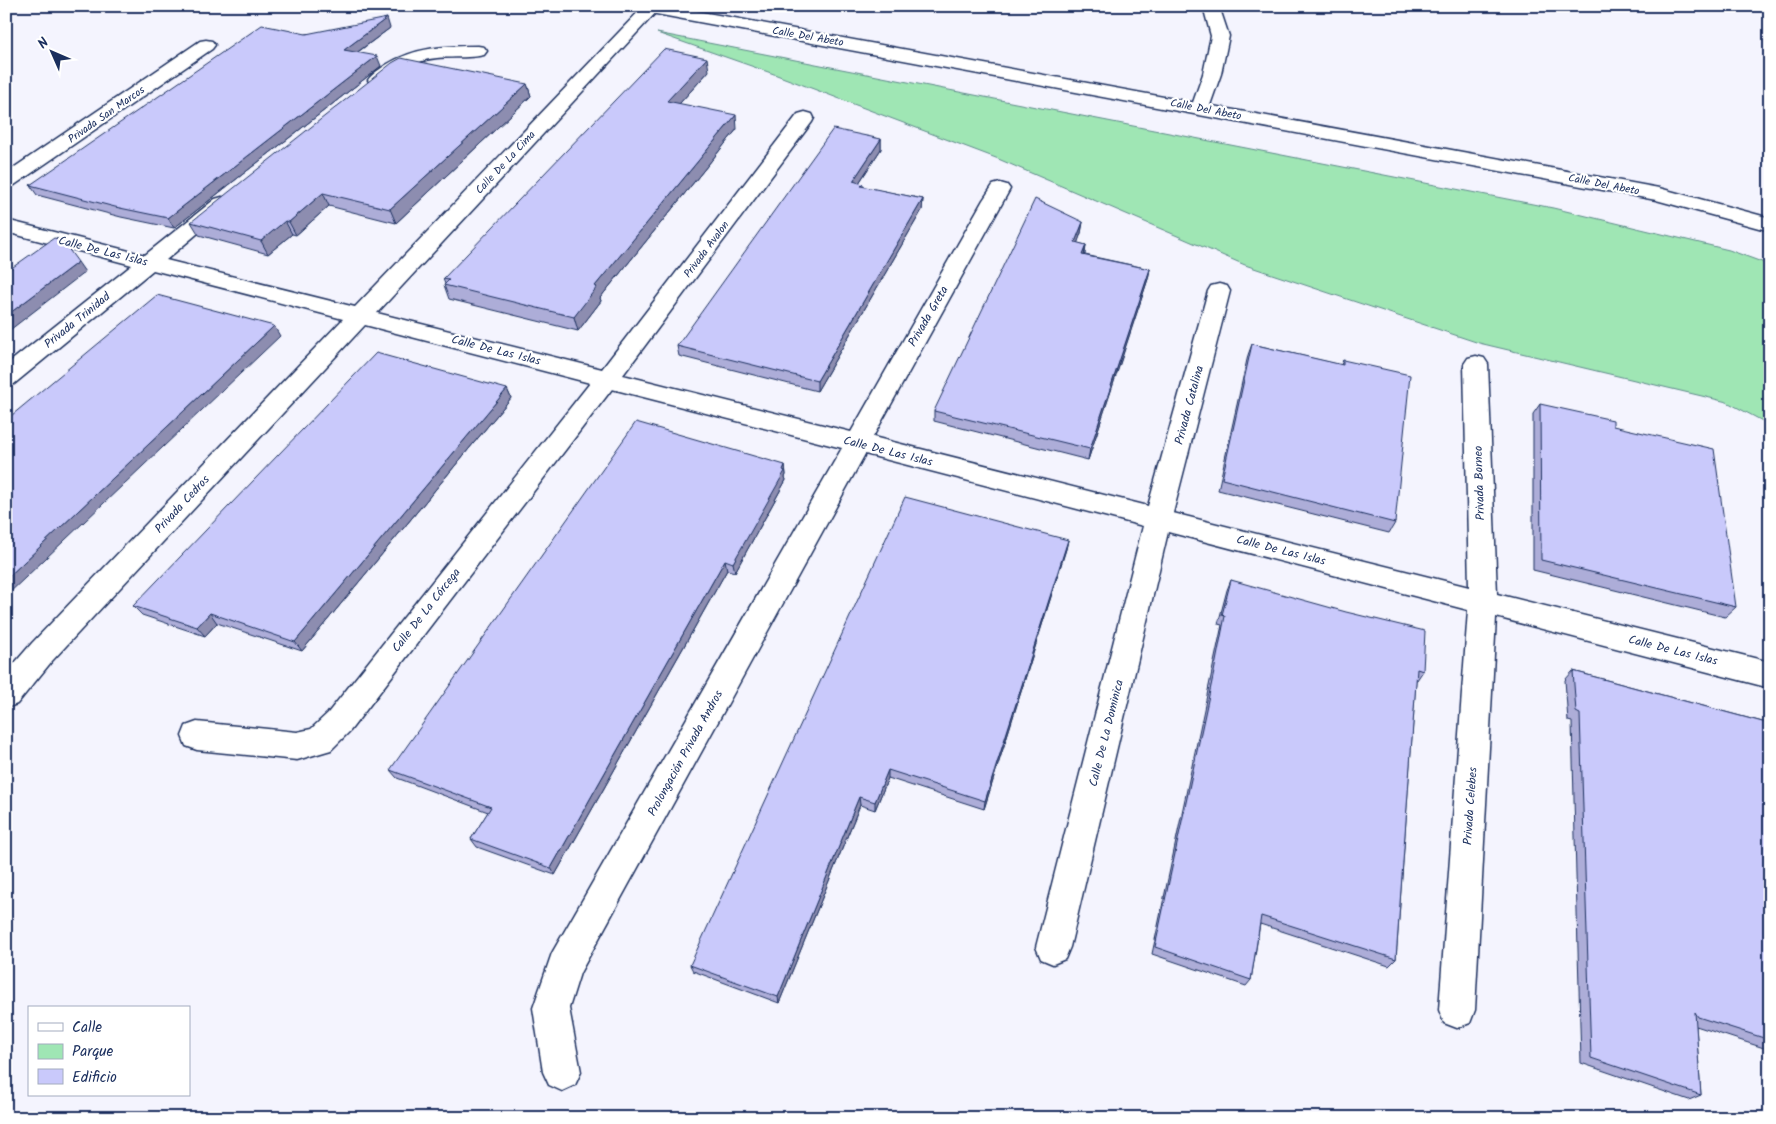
<svg xmlns="http://www.w3.org/2000/svg" width="1776" height="1124" viewBox="0 0 1776 1124" font-family="Kalam,sans-serif">
  <style>
    .green { fill: #9fe6b4; stroke: #5d8a89 }
    .lines { fill: none; stroke-linecap: round; stroke-linejoin: round }
    .minor-casing { stroke: #1b2f5e; stroke-width: 3 }
    .major-casing { stroke: #1b2f5e; stroke-width: 3 }
    .minor { fill: #fff; fill-rule: evenodd }
    .major { fill: #fff; fill-rule: evenodd }
    .wall { fill: #adadd8; stroke: #1b2f5e }
    .shaded-wall { fill: #8d8db0; stroke: #1b2f5e }
    .building { fill: #c9c9fb; stroke: #1b2f5e }
    .labels { text-anchor: middle; stroke-width: 4.5; stroke-linejoin: round; paint-order: stroke }
    .far-street-label { font-size: 11px; fill: #1b2f5e; stroke: #fff }
    .street-label { font-size: 12px; fill: #1b2f5e; stroke: #fff }
  </style>
  <rect width="100%" height="100%" fill="#f4f4fe"/>
  <filter id="ink" filterUnits="userSpaceOnUse"><feTurbulence type="fractalNoise" baseFrequency=".02" numOctaves="2"/><feDisplacementMap in="SourceGraphic" scale="10" xChannelSelector="R" yChannelSelector="G"/><feConvolveMatrix kernelMatrix="1 2 1 2 8 2 1 2 1" color-interpolation-filters="sRGB"/></filter>
  <g filter="url(#ink)">
    <path class="green" d="M657 33 1553 208 1729 250 1770 265V425L1727 402 1479 343 1245 265 996 158 774 74Z"/>
    <g class="lines">
      <defs>
        <path id="minor" d="M644 6H659L660 8 377 313 602 369 798 114 805 112 812 114 814 118 812 122 623 375 851 432 983 200 993 185 1000 183 1007 185 1010 189 873 437 1148 506 1208 291 1211 286 1219 284 1227 286 1230 291 1173 513 1469 587 1464 364 1468 358 1476 356 1484 358 1488 364 1497 594 1770 662V688L1496 617 1475 1010 1470 1023 1457 1028 1444 1023 1439 1010 1468 610 1168 532 1070 947 1065 959 1053 964 1041 959 1036 947 1143 526 865 454 580 973 569 1008 581 1072 575 1085 562 1091 549 1085 543 1072 533 1008 552 953 842 448 612 389 350 731 331 750 297 760 197 750 186 746 182 736 186 726 197 722 297 732 311 729 328 713 590 383 365 325 52 661 17 704 6 708V673L32 643 343 319 153 270 14 384 6 386V365L132 265 6 232V220L145 255 215 199 222 197 229 199 232 203 229 207 166 260 355 307Z
          M1203 6H1219L1229 36 1221 74 1209 108 1207 112 1200 114 1193 112 1191 108 1203 74 1211 36Z
          M206 40 212 41 215 45 212 49 13 186 6 188V173L200 41Z
          M478 46 484 47 487 51 484 55C463 60 440 54 419 62 403 68 387 88 371 84L368 80C372 74 380 69 386 65 415 47 445 46 478 46Z"/>
        <path id="major" d="M632 6H669L1659 188 1770 218V231L1656 200 640 11 634 10Z"/>
      </defs>
      <use href="#minor" class="minor-casing"/>
      <use href="#major" class="major-casing"/>
      <use href="#minor" class="minor"/>
      <use href="#major" class="major"/>
    </g>
    <path class="wall" d="M390 28 358 52 381 66 174 228 121 217 37 195 30 185 306 34Z
      M709 71 679 104 737 129 600 298 601 301 578 331 449 299 444 285 445 284 443 279Z
      M527 84 531 96 396 223 329 206 296 235 292 234 268 254 199 235 191 222Z
      M881 139V149L859 183 863 184V187L923 199 922 210 817 391 679 356 677 346Z
      M1083 222 1081 233 1077 243 1086 245 1085 255 1150 269 1148 279 1088 460 934 421V411Z
      M1252 344 1341 365 1343 360 1395 523 1389 533 1218 490 1248 355Z
      M507 389 511 398 302 651 217 623 205 636 142 615 133 606Z
      M1540 404 1736 607 1725 617 1533 570V414Z
      M785 465 786 475 785 477 786 480 735 572 727 570 555 875 477 847 471 839 488 812 397 778 390 770Z
      M1068 540 1066 549 984 809 888 778 875 810 860 805 779 1003 693 971 690 965Z
      M1231 580 1423 671 1417 680H1416L1396 959 1389 966 1260 924 1251 980 1246 986 1152 954 1210 681 1222 625 1218 624 1227 590Z
      M1573 671 1770 724V1050L1696 1026 1701 1095 1689 1100 1581 1063 1572 722 1568 721 1565 680Z"/>
    <path class="shaded-wall" d="M387 18 390 28 348 59 344 50Z
      M377 56 381 66 174 228 168 218Z
      M707 58 709 71 669 115 667 101Z
      M527 84 531 96 396 223 390 209Z
      M736 115 737 129 600 298 601 301 578 331 574 317 595 286Z
      M881 139V149L853 192V181Z
      M323 193 329 206 296 235 289 222Z
      M923 199 922 210 817 391V381Z
      M285 221 292 234 268 254 261 241Z
      M1083 222 1081 233 1074 253 1075 242Z
      M1086 245 1084 256 1082 255Z
      M78 262 85 272 6 333V316Z
      M1150 269 1148 279 1088 460 1090 449Z
      M274 326 280 336 6 596V579Z
      M507 389 511 398 302 651 295 642Z
      M785 465 786 475 785 477 786 480 735 572 733 563Z
      M1068 540 1066 549 984 809 985 801Z
      M725 560 727 570 555 875 551 868Z
      M210 613 217 623 205 636 197 627Z
      M888 770V778L875 810V802Z
      M859 797 860 805 779 1003 778 997Z"/>
    <path class="building" d="M387 18 344 50 377 56 168 218 115 207 30 185 262 25 306 34Z
      M664 49 707 58 667 101 736 115 595 286 597 287 574 317 444 285 449 280 443 279Z
      M401 58 527 84 390 209 323 193 289 222 285 221 261 241 191 222 392 63Z
      M833 129 881 139 853 181 863 184 861 186 923 199 817 381 677 346Z
      M1035 199 1083 222 1075 242 1086 245 1082 255 1150 269 1090 449 934 411Z
      M54 238 62 240 78 262 6 316V272Z
      M157 295 274 326 6 579V420Z
      M1252 344 1343 365V360L1410 375 1395 523 1222 479Z
      M376 353 507 389 295 642 210 613 197 627 133 606Z
      M1540 404 1613 420V426L1714 449 1736 607 1541 560Z
      M636 422 785 465 783 470 785 471 733 563 725 560 551 868 471 839 491 807 390 770Z
      M905 497 1068 540 985 801 888 770 875 802 859 797 778 997 690 965Z
      M1231 580 1346 612 1425 631 1423 671 1417 669 1396 959 1261 916 1251 980 1155 947 1214 672 1225 616 1222 615Z
      M1573 671 1770 724V1040L1698 1017 1695 1012 1701 1095 1591 1058 1580 714 1576 712Z"/>
  </g>
  <g class="labels">
    <g class="far-street-label">
      <text transform="translate(808 36) rotate(10)" y="4">Calle Del Abeto</text>
      <text transform="translate(1206 109) rotate(11)" y="4">Calle Del Abeto</text>
      <text transform="translate(106 114) rotate(-35)" y="4">Privada San Marcos</text>
      <text transform="translate(505 162) rotate(-47)" y="4">Calle De La Cima</text>
      <text transform="translate(1604 184) rotate(11)" y="4">Calle Del Abeto</text>
      <text transform="translate(706 249) rotate(-53)" y="4">Privada Avalon</text>
    </g>
    <g class="street-label">
      <text transform="translate(103 251) rotate(14)" y="4">Calle De Las Islas</text>
      <text transform="translate(928 316) rotate(-60)" y="4">Privada Greta</text>
      <text transform="translate(77 320) rotate(-39)" y="4">Privada Trinidad</text>
      <text transform="translate(496 350) rotate(14)" y="4">Calle De Las Islas</text>
      <text transform="translate(1189 405) rotate(-75)" y="4">Privada Catalina</text>
      <text transform="translate(888 451) rotate(14)" y="4">Calle De Las Islas</text>
      <text transform="translate(1479 483) rotate(-92)" y="4">Privada Borneo</text>
      <text transform="translate(182 504) rotate(-47)" y="4">Privada Cedros</text>
      <text transform="translate(1281 550) rotate(14)" y="4">Calle De Las Islas</text>
      <text transform="translate(426 610) rotate(-52)" y="4">Calle De La Córcega</text>
      <text transform="translate(1673 650) rotate(14)" y="4">Calle De Las Islas</text>
      <text transform="translate(1106 733) rotate(-76)" y="4">Calle De La Dominica</text>
      <text transform="translate(685 753) rotate(-61)" y="4">Prolongación Privada Andros</text>
      <text transform="translate(1470 806) rotate(-86)" y="4">Privada Celebes</text>
    </g>
  </g>
  <rect width="1776" height="1124" fill="none" stroke="#fff" stroke-width="25"/>
  <rect x="12" y="12" width="1751" height="1099" fill="none" stroke="#1b2f5e" stroke-width="2" filter="url(#ink)"/>
  <rect x="28" y="1006" width="162" height="90" fill="#ffffff" stroke="#a4acbf"/>
  <rect x="38" y="1023" width="25" height="8" fill="#ffffff" stroke="#a4acbf"/>
  <text x="72" y="1032" font-size="15" fill="#1b2f5e">Calle</text>
  <rect x="38" y="1044" width="25" height="15" fill="#9fe6b4" stroke="#a4acbf"/>
  <text x="72" y="1056" font-size="15" fill="#1b2f5e">Parque</text>
  <rect x="38" y="1069" width="25" height="15" fill="#c9c9fb" stroke="#a4acbf"/>
  <text x="72" y="1082" font-size="15" fill="#1b2f5e">Edificio</text>
  <g transform="translate(52 52) rotate(315)" stroke="#ffffff" stroke-width="4" paint-order="stroke">
  <path d="M0-4L9 19L0 12L-9 19Z" fill="#1b2f5e"/>
  <text y="-8" font-size="14" font-weight="bold" text-anchor="middle" fill="#1b2f5e">N</text>
  </g>
</svg>
